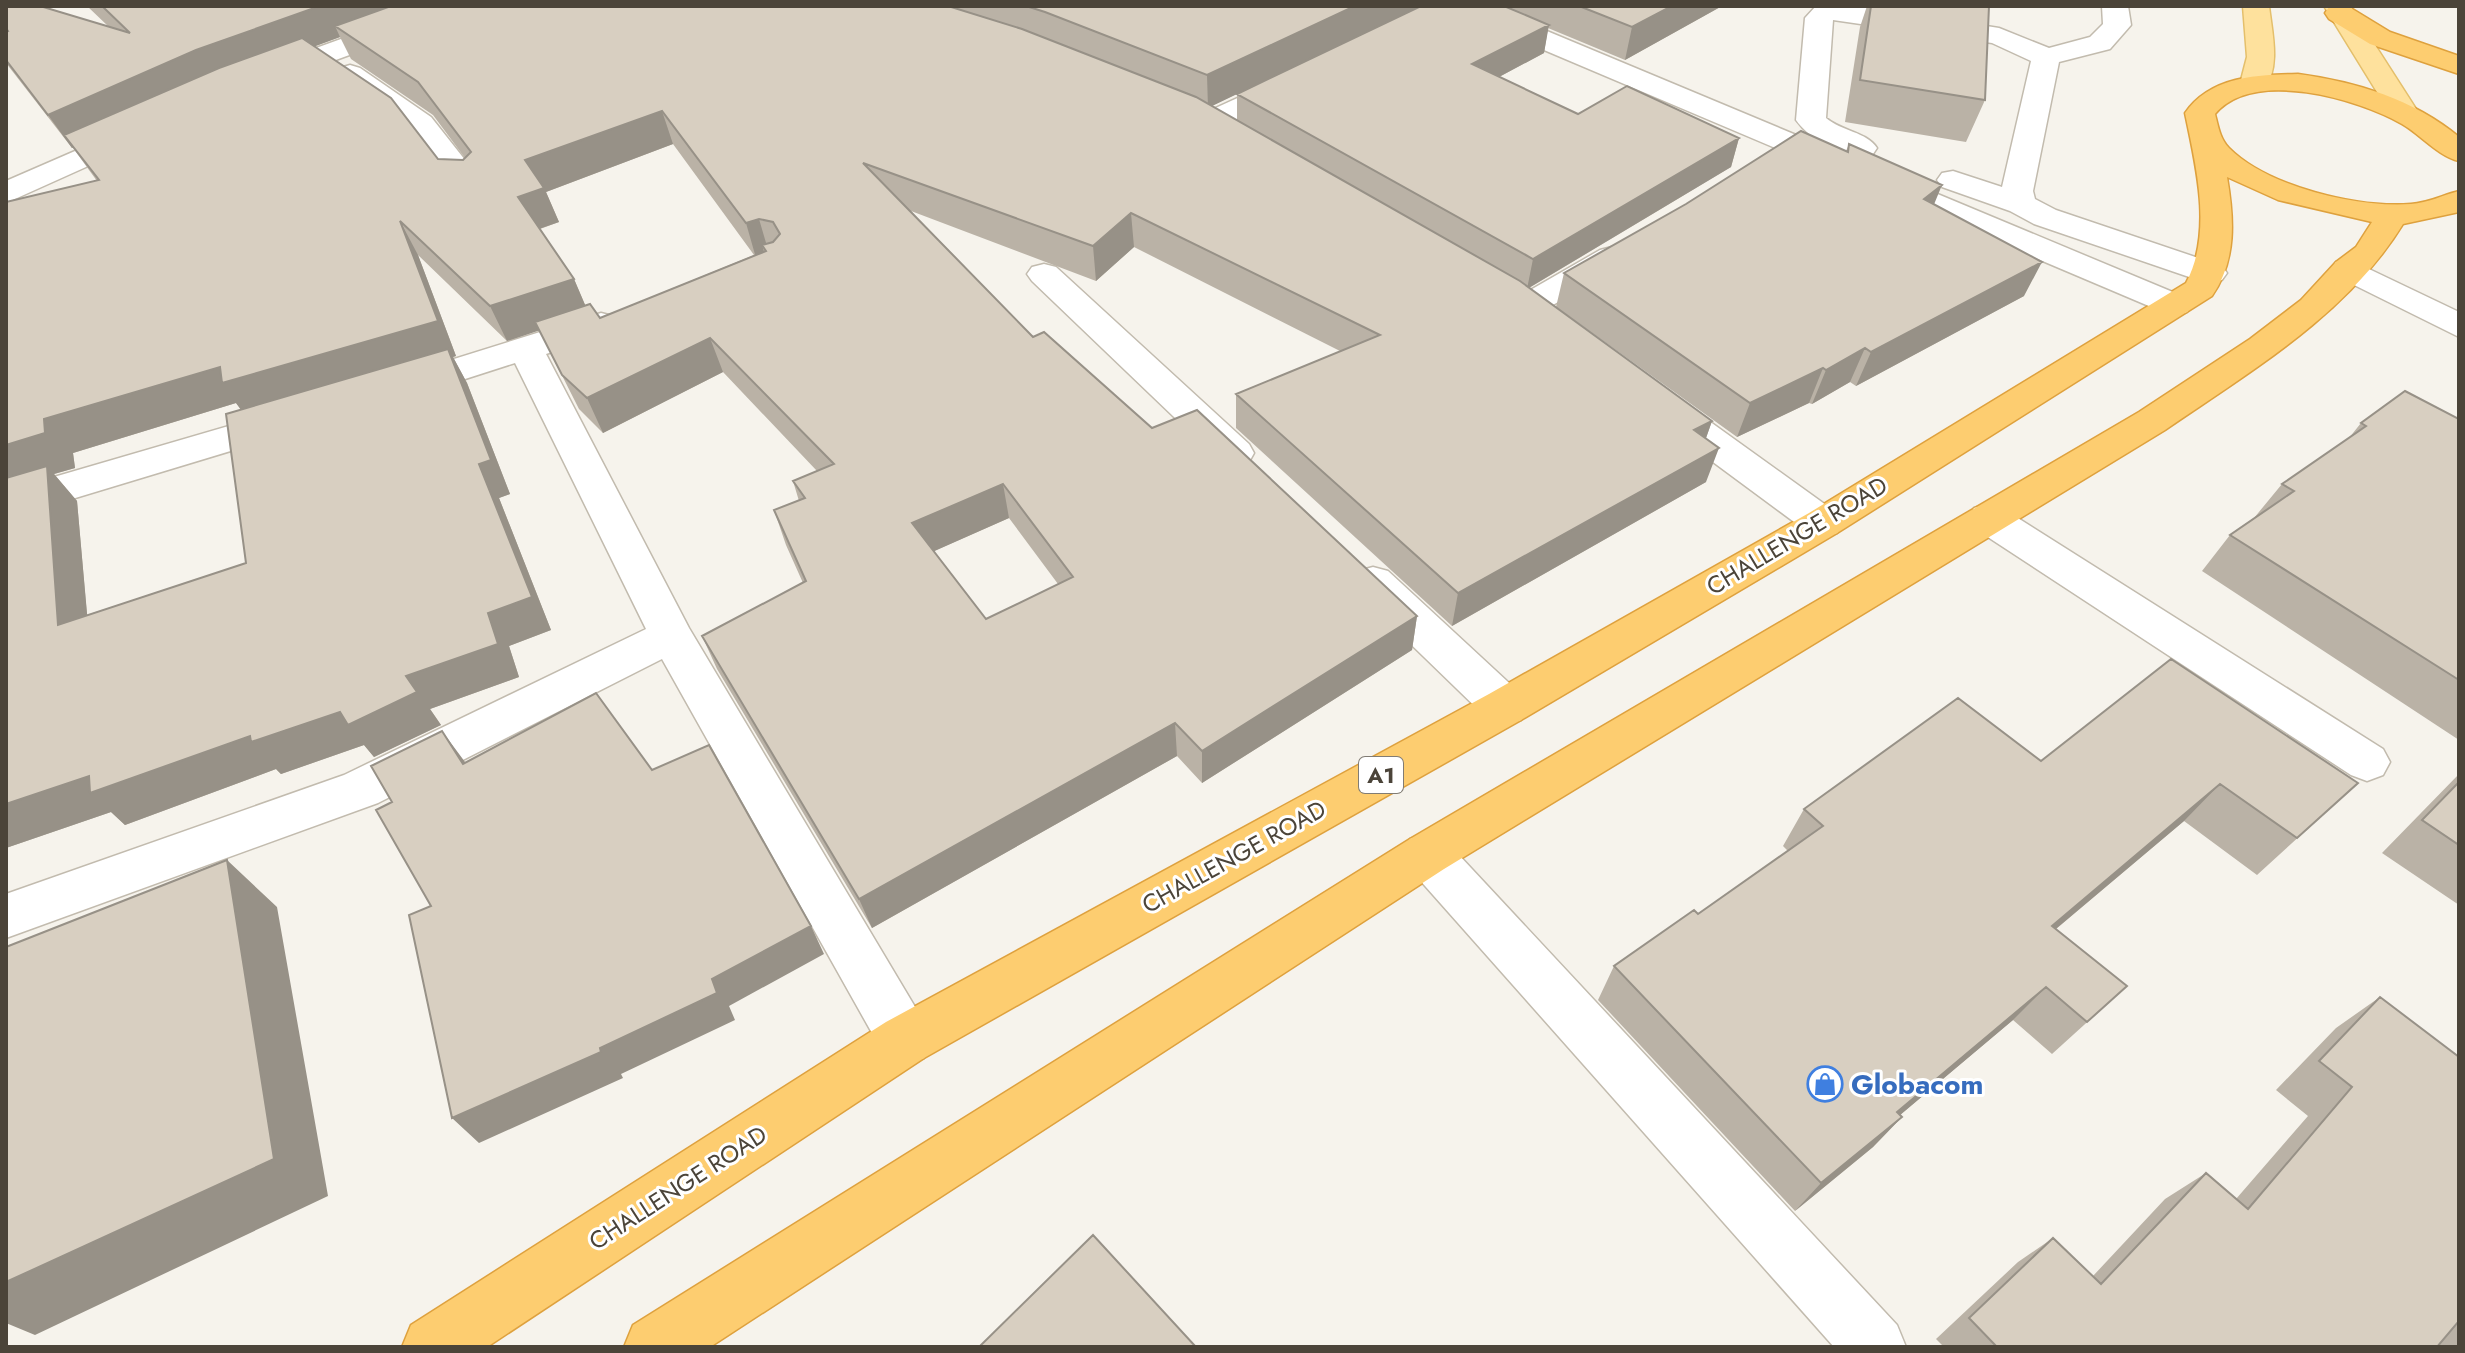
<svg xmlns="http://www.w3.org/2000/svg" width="2465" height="1353" viewBox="0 0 2465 1353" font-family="Jost,sans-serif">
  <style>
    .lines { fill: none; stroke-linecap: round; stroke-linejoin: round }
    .minor-casing { stroke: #c2bbae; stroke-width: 3 }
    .major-casing { stroke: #e4bf6b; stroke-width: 3 }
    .highway-casing { stroke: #dea13e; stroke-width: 3 }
    .minor { fill: #fff; fill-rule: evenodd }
    .major { fill: #fee19d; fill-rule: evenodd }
    .highway { fill: #fdcd70; fill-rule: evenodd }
    .wall { fill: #bab2a6; fill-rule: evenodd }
    .shaded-wall { fill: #979187 }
    .building { fill: #d8cfc1; stroke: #979187; stroke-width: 2; fill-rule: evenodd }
    .labels { text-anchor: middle; stroke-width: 6; stroke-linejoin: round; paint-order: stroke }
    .shield { fill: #fff; stroke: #817c74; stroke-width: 2 }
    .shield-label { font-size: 22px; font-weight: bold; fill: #4b4439 }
    .street-label { font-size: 24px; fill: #4b4439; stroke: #fff }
    .near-shop-label { font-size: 28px; font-weight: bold; fill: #366cbe; stroke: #fff; text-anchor: start }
  </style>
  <rect width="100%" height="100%" fill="#f6f3ec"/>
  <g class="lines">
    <defs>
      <path id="minor" d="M432 6H470L467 12 281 80H261L257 74 261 68Z
        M1451 6H1487L2187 298 2192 305 2187 312 2175 316 2163 312 1454 12Z
        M1816 6H1861L1999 28 2049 48 2090 37 2103 24 2102 6H2128L2131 25 2110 49 2059 62 2033 191 2035 199 2056 210 2222 266 2227 273 2222 280 2210 283 2198 280 2034 224 2010 211 1942 187 1937 180 1942 173 1953 171 2002 187 2031 61 1992 43 1833 20 1826 118C1841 131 1867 132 1877 148L1873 154C1847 161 1811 141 1796 120L1805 18Z
        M350 65 360 68 431 117 484 184 479 191H457L409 129 340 80 336 74 340 68Z
        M1290 74 1300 77 1304 83 1300 89 1220 128H1198L1194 122 1198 116Z
        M135 125 146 128 150 134 146 140 6 203V181Z
        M1612 247 1624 250 1629 257 1624 264 1539 313 1527 317 1515 313 1510 306 1515 299 1600 250Z
        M2348 259 2459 312V337L2336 276 2331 269 2336 262Z
        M1044 264 1056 267 1249 444 1254 453 1249 462 1235 466 1221 462 1032 281 1027 274 1032 267Z
        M601 313 613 316 619 324 613 332 546 354 689 628 924 1022 932 1040 924 1058 905 1065 886 1058 662 659 378 803 6 938V894L344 775 646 629 515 363 403 399 390 395 385 387 390 379Z
        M1657 390 1670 393 1837 513 1843 523 1837 533 1823 537 1809 533 1644 411 1638 402 1644 393Z
        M287 409 300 412 306 421 300 430 6 519V491Z
        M1988 504 2002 508 2383 749 2390 762 2383 775 2367 781 2351 775 1974 528 1968 518 1974 508Z
        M1373 567 1388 571 1521 694 1527 707 1521 720 1505 725 1489 720 1358 593 1352 582 1358 571Z
        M1427 833 1444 839 1897 1325 1906 1347H1834L1410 869 1403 854 1410 839Z"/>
      <path id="major" d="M2243 6H2269C2272 33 2281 66 2264 90H2244L2240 84 2247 57Z
        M2324 6H2350L2418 112 2413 118H2393Z"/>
      <path id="highway" d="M2329 7H2349L2390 32 2459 56V74L2370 44 2329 19 2325 13Z
        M2298 74C2357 82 2413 99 2459 137V161C2438 156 2421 135 2402 124 2358 99 2254 68 2215 114 2218 126 2220 139 2229 148 2268 187 2358 208 2411 204 2428 203 2443 195 2459 191V212L2403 224C2348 314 2251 371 2165 430L1444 869 710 1347H624L633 1325 1410 839 2139 412 2250 339 2301 300 2336 262 2356 247 2372 222 2278 200 2227 177C2234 218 2237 260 2212 296L1837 533 1521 720 924 1058 487 1347H402L411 1325 886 1022 1489 694 1809 513 2186 283C2213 232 2196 166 2185 113 2211 76 2256 75 2298 74Z"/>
    </defs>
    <use href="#minor" class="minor-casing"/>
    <use href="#major" class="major-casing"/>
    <use href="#highway" class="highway-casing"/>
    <use href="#minor" class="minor"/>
    <use href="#major" class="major"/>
    <use href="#highway" class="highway"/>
  </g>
  <path class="wall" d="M6 6 109 27 87 6H1421L1211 106 1237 121V94L1421 6H1722L1625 60 1548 28 1544 53 1499 77 1578 114 1739 138 1731 167 1529 288 1712 421 1706 438V482L1452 626 1236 428V394L1340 351 1134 247 1096 281 911 211 1033 337 1152 428 1417 616 1412 650 1202 783 1177 756 872 928 717 669 702 636 803 583 786 545 774 510 799 501 793 481 817 471 723 372 603 433 579 409 539 330 507 341 418 255 456 356 453 357 467 383 510 494 499 498 551 630 509 646 519 677 430 709 441 725 374 757 364 745 281 774 276 769 125 825 111 812 6 848V202L97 181 73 148H72L6 63V32L8 31 6 29ZM340 37 351 59 433 115 465 158 463 160 438 159 315 46ZM673 144 754 255 600 318 585 305 574 279 540 229 559 222 546 192ZM236 403 241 409 246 563 87 615 77 501 54 474 75 468 73 453ZM1009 518 1058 584 986 619 934 551Z
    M1867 6H1989L1985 100 1966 142 1845 122 1860 27Z
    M1849 144 1934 204 2024 296 1856 386 1850 382 1812 404 1809 403 1737 437 1556 307 1564 273 1846 151Z
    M2459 419V740L2202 571 2230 535 2254 518 2282 484 2349 438 2361 423Z
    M2041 761 2358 783 2257 875 2184 821 2056 929 2127 986 2052 1054 2013 1020 1900 1115 1902 1117 1873 1147 1795 1211 1598 1000 1614 966 1698 914 1788 851 1783 846 1804 809Z
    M2459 774V905L2382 853Z
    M2380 997 2459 1057V1347H1944L1936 1339 2018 1262 2053 1238 2093 1276 2165 1199 2206 1173 2236 1199 2308 1116 2276 1090 2336 1028Z"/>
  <path class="shaded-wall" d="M320 6H423L335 26 340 37 216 83 64 135 73 148H72L48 115 196 50Z
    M1355 6H1421L1208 108 1207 75Z
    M1672 6H1722L1625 60 1632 27Z
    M1549 25 1544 53 1469 93 1472 64Z
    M662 111 673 144 546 192 559 222 533 231 518 197 525 160Z
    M1739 138 1731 167 1527 289 1533 259Z
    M1942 185 1928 219 1924 199Z
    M1131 213 1134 247 1096 281 1093 246Z
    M759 219 769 253 762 245 765 255 756 258 746 223Z
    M400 221 418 255 456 356 453 357 467 383 510 494 499 498 551 630 509 646 519 677 430 709 441 725 374 757 364 745 281 774 276 769 125 825 111 812 6 848V804L89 776 250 736 246 417 236 403 73 453 75 468 54 474 77 501 91 658 58 625 6 488V445L44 419Z
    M2042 262 2024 296 1856 386 1871 352Z
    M574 279 589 314 507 341 490 306Z
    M710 338 723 372 603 433 587 398Z
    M1865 348 1850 382 1812 404 1826 370Z
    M1823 368 1809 403 1737 437 1750 403Z
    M1712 421 1700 455 1694 430Z
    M1719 448 1706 482 1452 626 1458 593Z
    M1003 484 1009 518 921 557 912 523Z
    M1417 616 1412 650 1202 783V751Z
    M1175 723 1177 756 872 928 859 899Z
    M442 731 465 762 486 795 463 764Z
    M2220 784 2184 821 2019 960 2052 926Z
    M227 860 277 907 328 1196 35 1335 6 1323V1282Z
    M811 926 824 954 729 1006 735 1020 621 1074 623 1078 479 1143 452 1118 600 1048 712 979Z
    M2046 987 2013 1020 1868 1142 1897 1112Z
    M1902 1117 1873 1147 1795 1211 1821 1183Z"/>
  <path class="building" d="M6 6H40L130 33 102 6H320L196 50 48 115 6 60V32L8 31 6 28Z
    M391 6H948L1022 29 1196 97 1520 281 1712 421 1694 430 1719 448 1458 593 1236 394 1380 335 1131 213 1093 246 863 163 1033 337 1044 332 1152 428 1197 410 1417 616 1202 751 1175 723 859 899 702 636 806 581 774 510 805 498 793 481 834 464 710 338 587 398 562 375 535 322 590 304 600 318 766 251 762 245 773 242 780 234 773 222 759 219 746 223 662 111 525 160 544 188 518 197 574 279 490 306 400 221 438 321 222 383 220 367 44 419 45 433 6 445V202L99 180 64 135 219 68 302 38 391 98 438 159 463 160 471 152 418 82 335 26ZM1003 484 1073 577 986 619 912 523Z
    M1026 6H1355L1207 75 1045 12Z
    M1421 6H1504L1549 25 1472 64 1578 114 1627 86 1739 138 1533 259 1237 94Z
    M1579 6H1672L1632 27Z
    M1871 6H1989L1985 100 1860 80Z
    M1801 131 1848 152 1849 144 1942 185 1924 199 2042 262 1871 352 1865 348 1826 370 1823 368 1750 403 1564 273 1686 204Z
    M448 349 491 460 479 464 532 597 488 613 498 644 406 676 417 692 348 725 340 712 251 742 250 736 90 793 89 776 6 804V478L47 466 58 625 246 563 226 414Z
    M2405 391 2459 419V680L2230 535 2294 491 2282 484 2366 426 2361 423Z
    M2171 659 2358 783 2297 838 2220 784 2052 926 2127 986 2087 1022 2046 987 1897 1112 1902 1117 1821 1183 1614 966 1694 910 1698 914 1823 826 1804 809 1958 698 2041 761Z
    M596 693 652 770 709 745 811 926 712 979 717 993 600 1048 601 1052 452 1118 409 915 431 906 376 810 392 802 371 766 442 731 463 764Z
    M2459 782V845L2422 820Z
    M227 860 274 1159 6 1282V947Z
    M2380 997 2459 1057V1321L2437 1347H1997L1969 1318 2053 1238 2101 1284 2206 1173 2248 1209 2352 1087 2319 1061Z
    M1093 1235 1196 1347H979Z"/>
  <defs>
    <symbol id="shop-ring" viewBox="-11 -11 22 22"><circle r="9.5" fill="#fff" stroke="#3f7fe0" stroke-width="1.5"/><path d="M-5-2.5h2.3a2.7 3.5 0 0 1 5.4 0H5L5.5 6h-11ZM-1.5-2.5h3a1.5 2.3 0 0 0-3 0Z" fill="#3f7fe0"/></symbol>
  </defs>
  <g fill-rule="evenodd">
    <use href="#shop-ring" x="1805" y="1064" width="40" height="40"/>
  </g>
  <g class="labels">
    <rect class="shield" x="1359" y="757" width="44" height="36" rx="6"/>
    <g class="shield-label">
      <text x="1381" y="783">A1</text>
    </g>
    <g class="street-label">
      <text transform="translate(1797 536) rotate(-31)" y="8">CHALLENGE ROAD</text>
      <text transform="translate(1234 857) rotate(-29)" y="8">CHALLENGE ROAD</text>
      <text transform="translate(678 1188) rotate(-33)" y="8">CHALLENGE ROAD</text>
    </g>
    <g class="near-shop-label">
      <text x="1851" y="1094">Globacom</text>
    </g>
  </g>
  <rect width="2465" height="1353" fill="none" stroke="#4b4439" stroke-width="16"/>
</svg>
